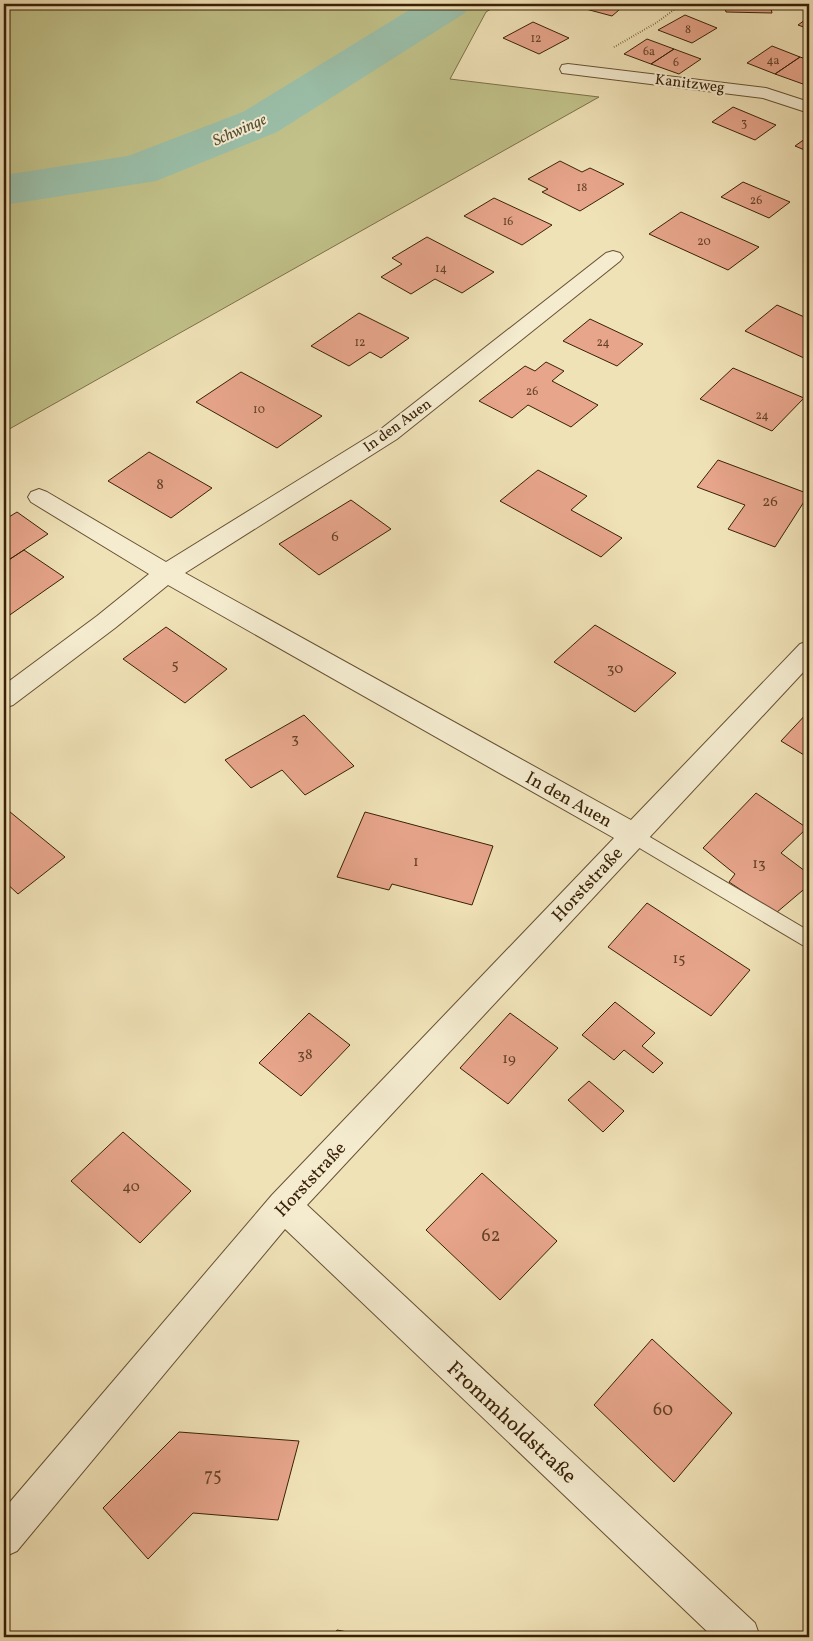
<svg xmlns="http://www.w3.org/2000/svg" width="813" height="1641" viewBox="0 0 813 1641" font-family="Vollkorn,serif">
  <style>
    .green { fill: #c1c189; stroke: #7d7148 }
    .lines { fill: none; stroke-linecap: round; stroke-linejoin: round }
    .river { fill: #9bbfa9; fill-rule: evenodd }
    .building { fill: #e7a58b; stroke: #392106 }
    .lane-casing { stroke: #675132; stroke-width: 2 }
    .street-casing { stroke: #675132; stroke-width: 2 }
    .path { stroke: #392106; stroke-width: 2; stroke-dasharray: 0.5 2; stroke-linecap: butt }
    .lane { fill: #f5ecd0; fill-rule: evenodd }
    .street { fill: #f5ecd0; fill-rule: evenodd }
    .labels { text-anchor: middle; stroke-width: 4; stroke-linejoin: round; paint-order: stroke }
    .far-number-label { font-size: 12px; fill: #644227 }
    .far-street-label { font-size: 15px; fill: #392106; stroke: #f5ecd0 }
    .number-label { font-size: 15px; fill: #644227 }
    .far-water-label { font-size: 16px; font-style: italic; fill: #565037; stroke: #f5ecd0 }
    .street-label { font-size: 18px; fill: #392106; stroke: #f5ecd0 }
    .near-number-label { font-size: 18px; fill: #644227 }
    .near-street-label { font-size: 21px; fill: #392106; stroke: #f5ecd0 }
  </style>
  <rect width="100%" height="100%" fill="#f0e2b7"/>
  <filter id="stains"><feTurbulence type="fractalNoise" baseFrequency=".004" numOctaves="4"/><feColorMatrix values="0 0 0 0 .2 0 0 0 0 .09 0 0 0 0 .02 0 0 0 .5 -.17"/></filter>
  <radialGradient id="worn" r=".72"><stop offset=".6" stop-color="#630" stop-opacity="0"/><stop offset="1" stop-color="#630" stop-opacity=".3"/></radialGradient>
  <path class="green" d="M4 4H499L486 12 450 79 599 97 4 432Z"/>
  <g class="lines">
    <path class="river" d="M419 4H471L465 13 277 132 156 181 4 205V175L128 156 243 112Z"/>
  </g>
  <path class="building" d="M567 4H626L612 16Z
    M724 4H770L772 13 726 12Z
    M685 15 717 28 692 43 658 30Z
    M809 17V29L798 25Z
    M533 22 569 38 539 54 503 38Z
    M647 39 674 49 651 64 624 54Z
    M772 46 800 57 775 74 747 63Z
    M674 49 701 59 679 74 651 64Z
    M800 57 809 60V80L803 84 775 74Z
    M733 107 776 125 755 140 712 122Z
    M809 136V156L803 153 807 151 795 146Z
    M560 161 582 172 590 168 624 184 580 211 542 192 548 189 528 179Z
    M743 182 790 202 769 218 721 197Z
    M494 198 552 225 522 245 464 216Z
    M681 212 759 247 728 270 649 234Z
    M427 237 494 272 462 293 435 279 411 294 381 277 402 264 392 258Z
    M777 305 809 319V353L804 358 745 331Z
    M359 313 409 338 381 358 370 352 349 366 311 346Z
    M590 319 643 344 617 366 563 341Z
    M546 362 564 371 552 381 598 405 571 427 528 405 512 418 479 401 525 366 535 371Z
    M733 368 804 398 772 431 700 399Z
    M241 372 322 416 277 448 196 402Z
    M149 452 212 488 171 518 108 481Z
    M718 460 809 494 775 547 728 529 745 505 697 487Z
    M538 470 587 496 571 510 622 538 601 557 500 501Z
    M351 500 391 529 319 575 279 544Z
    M17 512 48 534 4 563V520Z
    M24 550 64 577 4 619V563Z
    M595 625 676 673 635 712 554 662Z
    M166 627 227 669 185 703 123 659Z
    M809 711V758L781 741Z
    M304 715 354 766 305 795 282 770 251 788 225 760Z
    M756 793 807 828 781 853 809 874V885L776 913 729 882 735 874 703 848Z
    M4 807 65 857 18 894 4 881Z
    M365 812 493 846 472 905 392 884 389 890 337 877Z
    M647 903 750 970 711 1016 608 947Z
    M615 1002 655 1033 642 1046 663 1063 653 1073 624 1050 614 1060 582 1035Z
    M309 1013 350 1045 301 1096 259 1063Z
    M510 1013 558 1048 508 1104 460 1068Z
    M589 1081 624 1111 603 1132 568 1100Z
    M123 1132 191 1191 140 1243 71 1181Z
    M482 1173 557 1241 500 1300 426 1230Z
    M652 1339 732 1413 674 1482 594 1405Z
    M179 1432 299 1441 278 1520 193 1513 148 1559 103 1508Z
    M337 1630 374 1637H332Z"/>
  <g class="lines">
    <defs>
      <path id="lane" d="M633 827 809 931V949L626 840 624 835 626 830Z"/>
      <path id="street" d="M568 64 766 88 809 102V113L763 98 562 73 560 69 562 65Z
        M613 251 620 253 623 257 620 261 397 439 185 573 631 820 800 644 809 641V666L307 1205 755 1623 760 1637H713L285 1229 17 1551 4 1557V1509L272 1195 614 838 168 585 115 628 13 705 4 708V685L97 616 149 574 31 502 28 497 31 492 39 489 47 492 166 562 381 429 606 253Z"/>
    </defs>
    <use href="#lane" class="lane-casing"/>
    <use href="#street" class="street-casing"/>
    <path class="path" d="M614 47 656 23 682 4"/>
    <use href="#lane" class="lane"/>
    <use href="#street" class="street"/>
  </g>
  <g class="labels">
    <g class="far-number-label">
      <text x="688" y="33">8</text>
      <text x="536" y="42">12</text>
      <text x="649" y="55">6a</text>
      <text x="773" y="64">4a</text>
      <text x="676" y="66">6</text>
      <text x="744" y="127">3</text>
      <text x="582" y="191">18</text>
      <text x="756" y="204">26</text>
      <text x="508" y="225">16</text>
      <text x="704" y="245">20</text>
      <text x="441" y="272">14</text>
      <text x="360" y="346">12</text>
      <text x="603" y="346">24</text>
      <text x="532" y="395">26</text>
      <text x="259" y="413">10</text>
      <text x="762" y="419">24</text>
    </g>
    <g class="far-street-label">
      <text transform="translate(690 83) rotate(7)" y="5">Kanitzweg</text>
      <text transform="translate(397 425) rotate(-36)" y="5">In den Auen</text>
    </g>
    <g class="number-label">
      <text x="160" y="489">8</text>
      <text x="770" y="506">26</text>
      <text x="335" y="541">6</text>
      <text x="175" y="669">5</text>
      <text x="615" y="673">30</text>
      <text x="295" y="743">3</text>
      <text x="416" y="866">1</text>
      <text x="759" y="868">13</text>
      <text x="679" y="963">15</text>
      <text x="305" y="1059">38</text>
      <text x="509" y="1063">19</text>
      <text x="131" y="1191">40</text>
    </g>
    <g class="far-water-label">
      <text transform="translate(239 129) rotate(-24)" y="6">Schwinge</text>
    </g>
    <g class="street-label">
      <text transform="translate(569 799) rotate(29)" y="6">In den Auen</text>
      <text transform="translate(587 884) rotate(-47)" y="6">Horststraße</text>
      <text transform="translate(310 1179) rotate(-47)" y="6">Horststraße</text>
    </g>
    <g class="near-number-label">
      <text x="491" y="1241">62</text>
      <text x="663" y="1415">60</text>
      <text x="213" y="1481">75</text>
    </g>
    <g class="near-street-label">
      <text transform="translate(512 1422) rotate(43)" y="7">Frommholdstraße</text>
    </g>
  </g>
  <rect width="813" height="1641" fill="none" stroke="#f0e2b7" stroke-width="20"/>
  <rect x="5" y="5" width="803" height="1631" fill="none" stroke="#392106" stroke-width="2.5"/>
  <rect x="10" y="10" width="793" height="1621" fill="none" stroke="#392106"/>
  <rect width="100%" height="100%" filter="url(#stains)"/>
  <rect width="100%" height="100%" fill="url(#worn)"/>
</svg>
